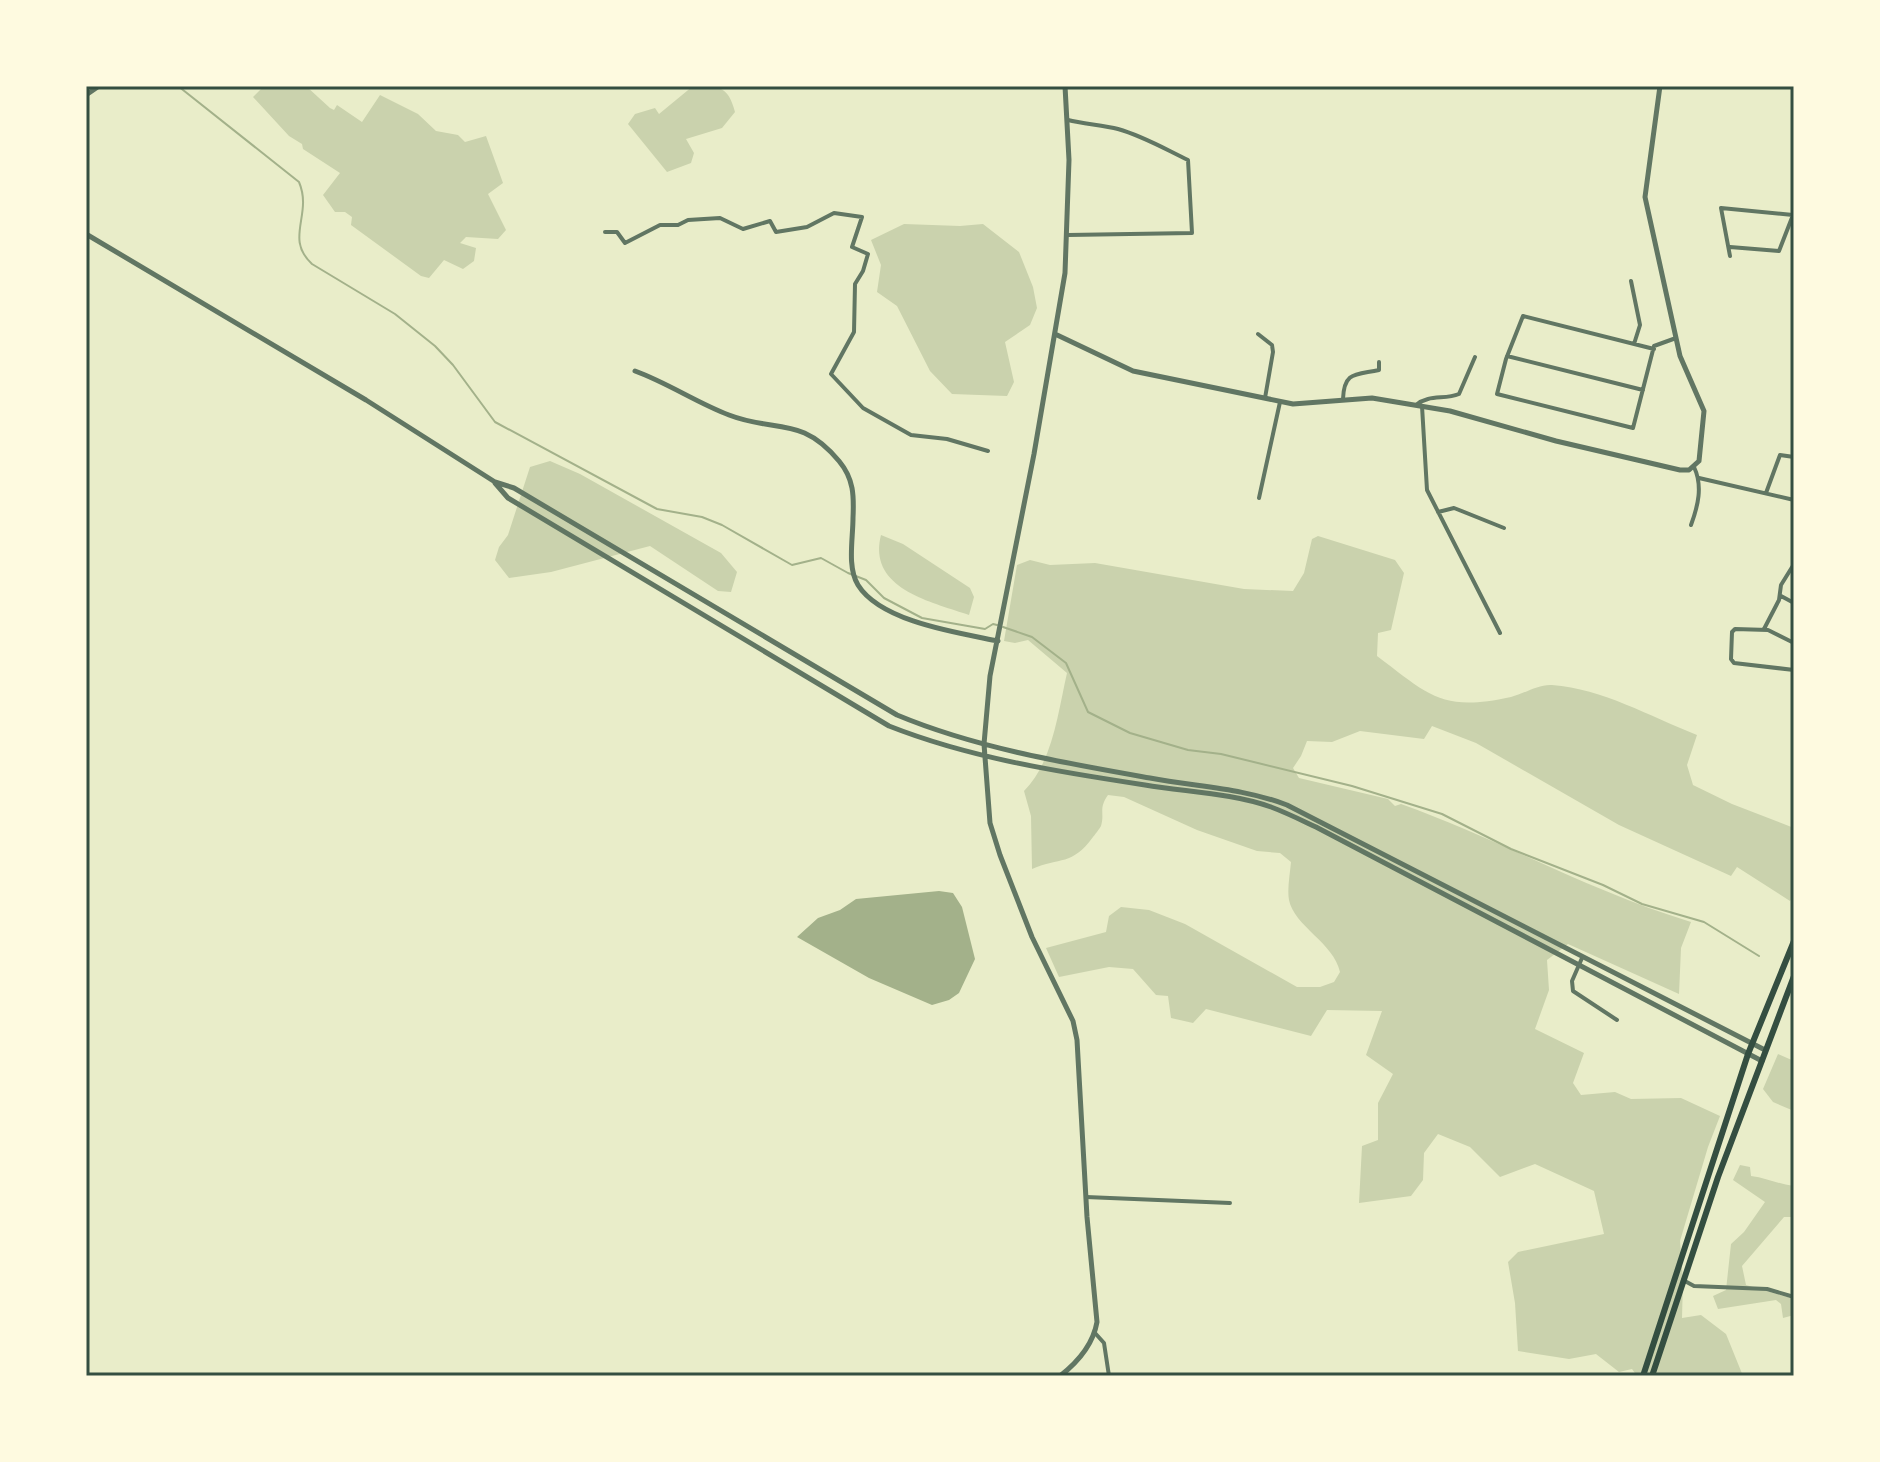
<svg xmlns="http://www.w3.org/2000/svg" width="1880" height="1462" viewBox="0 0 1880 1462" font-family="'PT Serif',serif">
  <style>
    .green { fill: #cad2ad }
    .water { fill: #a3b18a }
    .lines { fill: none; stroke-linecap: round; stroke-linejoin: round }
    .stream { stroke: #a3b18a; stroke-width: 2 }
    .minor { stroke: #617663; stroke-width: 4 }
    .tertiary { stroke: #617663; stroke-width: 5 }
    .trunk { stroke: #344e41; stroke-width: 6 }
    .neatline { fill: none; stroke: #344e41; stroke-width: 3 }
  </style>
  <rect width="100%" height="100%" fill="#e9edc9"/>
  <path class="green" d="M264 86H306L330 108 334 110 337 105 362 122 380 95 418 114 436 131 458 135 465 142 486 136 503 183 488 194 506 230 498 239 466 237 460 243 476 248 474 261 463 269 444 260 429 278 421 276 351 225 352 217 345 212H335L323 195 340 173 303 149 302 144 289 136 253 97Z
    M693 86C718 86 728 85 735 112L722 128 686 139 694 153 691 163 667 172 628 124 635 114 655 108 659 114Z
    M904 224 960 226 983 224 1019 252 1033 287 1037 308 1030 325 1005 342 1014 382 1007 396 952 394 930 371 897 306 877 292 881 265 871 240Z
    M550 461 580 474 721 553 737 572 731 592 718 591 650 546 551 572 509 578 495 560 499 547 508 535 530 467Z
    M881 535 903 544 970 588 974 597 969 615C932 602 867 589 881 535Z
    M1318 536 1395 560 1404 573 1391 630 1378 633 1377 656C1430 696 1442 712 1511 697 1524 694 1538 684 1552 685 1603 689 1649 716 1697 735L1687 765 1693 785 1732 804 1794 828V895L1790 901 1737 867 1731 876 1619 825 1476 743 1432 726 1424 739 1360 731 1332 742 1307 741 1301 756 1293 768 1299 778 1388 799 1395 806 1401 804C1499 839 1591 892 1691 922L1681 948 1679 994 1568 944 1547 960 1549 990 1535 1029 1584 1053 1573 1083 1581 1095 1615 1092 1631 1099 1681 1098 1720 1116 1708 1147 1680 1241 1683 1280 1682 1318 1701 1315 1726 1334 1743 1376H1637L1632 1369 1619 1372 1596 1354 1569 1359 1518 1351 1515 1303 1508 1262 1518 1252 1604 1234 1594 1191 1535 1164 1500 1177 1470 1147 1438 1134 1424 1153 1423 1180 1411 1196 1359 1203 1362 1146 1378 1140V1103L1393 1074 1366 1055 1382 1011 1327 1010 1311 1036 1206 1009 1193 1023 1171 1018 1168 996 1156 995 1133 969 1109 967 1059 977 1046 948 1106 932 1109 916 1121 907 1149 910 1185 924 1297 987H1320L1334 982 1340 972C1334 943 1294 926 1289 900 1287 889 1290 874 1291 862L1280 853 1257 851 1197 830 1124 797 1108 795C1098 809 1105 813 1101 826 1100 828 1094 836 1093 837 1072 866 1060 857 1032 869L1031 816 1024 791C1053 762 1058 712 1067 673L1028 640 1015 643 1004 641 1017 565 1030 560 1050 565 1095 563 1244 589 1293 591 1304 573 1312 539Z
    M1778 1054 1794 1061V1111L1773 1102 1763 1089Z
    M1740 1165 1750 1167 1751 1176C1767 1178 1778 1184 1794 1186V1217H1784L1742 1266 1746 1285 1794 1299V1315L1783 1318 1781 1304 1776 1300 1718 1309 1713 1296 1726 1290 1731 1244 1744 1232 1765 1202 1733 1180Z"/>
  <path class="water" d="M939 891 953 893 962 907 975 959 959 993 949 1000 932 1005 869 978 797 937 818 918 840 910 856 899Z"/>
  <g class="lines">
    <path class="stream" d="M178 86 299 182C313 215 284 238 312 264L395 314 435 346 453 365 495 422 657 509 702 517 722 525 792 565 821 558 848 573 866 580 884 598 922 618 985 629 993 624 997 625
      M1003 627 1032 637 1066 663 1088 712 1130 733 1188 750 1221 754 1352 786 1442 814 1511 849 1603 885 1642 904 1704 922 1759 956"/>
    <path class="minor" d="M1068 120C1083 124 1104 125 1118 129 1143 136 1165 149 1188 160L1192 233 1068 235
      M605 232H617L625 243 660 225H678L688 220 720 218 743 229 770 221 776 232 807 227 834 213 862 217 852 247 868 254 863 271 855 284 854 332 831 374 863 408 911 435 947 439 988 451
      M1730 247 1779 251 1793 215
      M1730 256 1721 208 1793 215
      M1631 281 1640 325 1634 344
      M1258 334 1272 345 1273 352 1265 398
      M1654 349 1523 316 1506 359 1497 394 1633 428 1654 346 1676 338
      M1507 356 1643 390
      M1343 399C1344 371 1356 375 1379 370V362
      M1416 405C1429 394 1444 400 1459 394L1475 357
      M1422 406 1427 490 1500 633
      M1699 478 1794 500
      M1766 493 1780 455 1794 457
      M1259 498 1280 402
      M1438 512 1454 508 1504 528
      M1691 525C1698 506 1703 486 1694 467
      M1781 596 1794 603
      M1764 629 1779 600 1781 585 1794 564
      M1794 643 1768 630 1735 629 1732 632 1731 659 1734 663 1794 670
      M1582 958 1572 981 1573 991 1617 1020
      M1086 1197 1230 1203
      M1683 1280 1694 1286 1767 1289 1794 1297
      M1095 1333 1104 1343 1109 1376"/>
    <path class="tertiary" d="M86 95 99 86
      M86 234 366 400 495 482 514 488 897 715C976 748 1065 763 1150 778 1197 787 1243 788 1287 805L1765 1050
      M1055 334 1133 371 1293 404 1372 398 1450 411 1556 441 1680 470H1689L1699 461 1704 411 1680 356 1645 197 1660 86
      M635 371C668 383 697 403 729 415 775 433 801 415 839 461 854 479 854 496 853 518 853 539 847 567 858 585 881 622 959 633 998 641
      M495 483 508 498 889 726C970 758 1059 772 1145 785 1186 792 1232 793 1271 807 1287 813 1301 820 1316 827L1762 1061
      M1060 1376C1078 1362 1093 1345 1097 1322L1087 1217 1077 1040 1073 1021 1032 937 1000 855 990 823 984 744 990 676 1034 454 1065 273 1069 160 1065 86"/>
    <path class="trunk" d="M1643 1376 1748 1054 1794 941
      M1652 1376 1718 1177 1794 976"/>
  </g>
  <rect width="1880" height="1462" fill="none" stroke="#fefae0" stroke-width="176"/>
  <rect x="88" y="88" width="1704" height="1286" class="neatline"/>
</svg>
